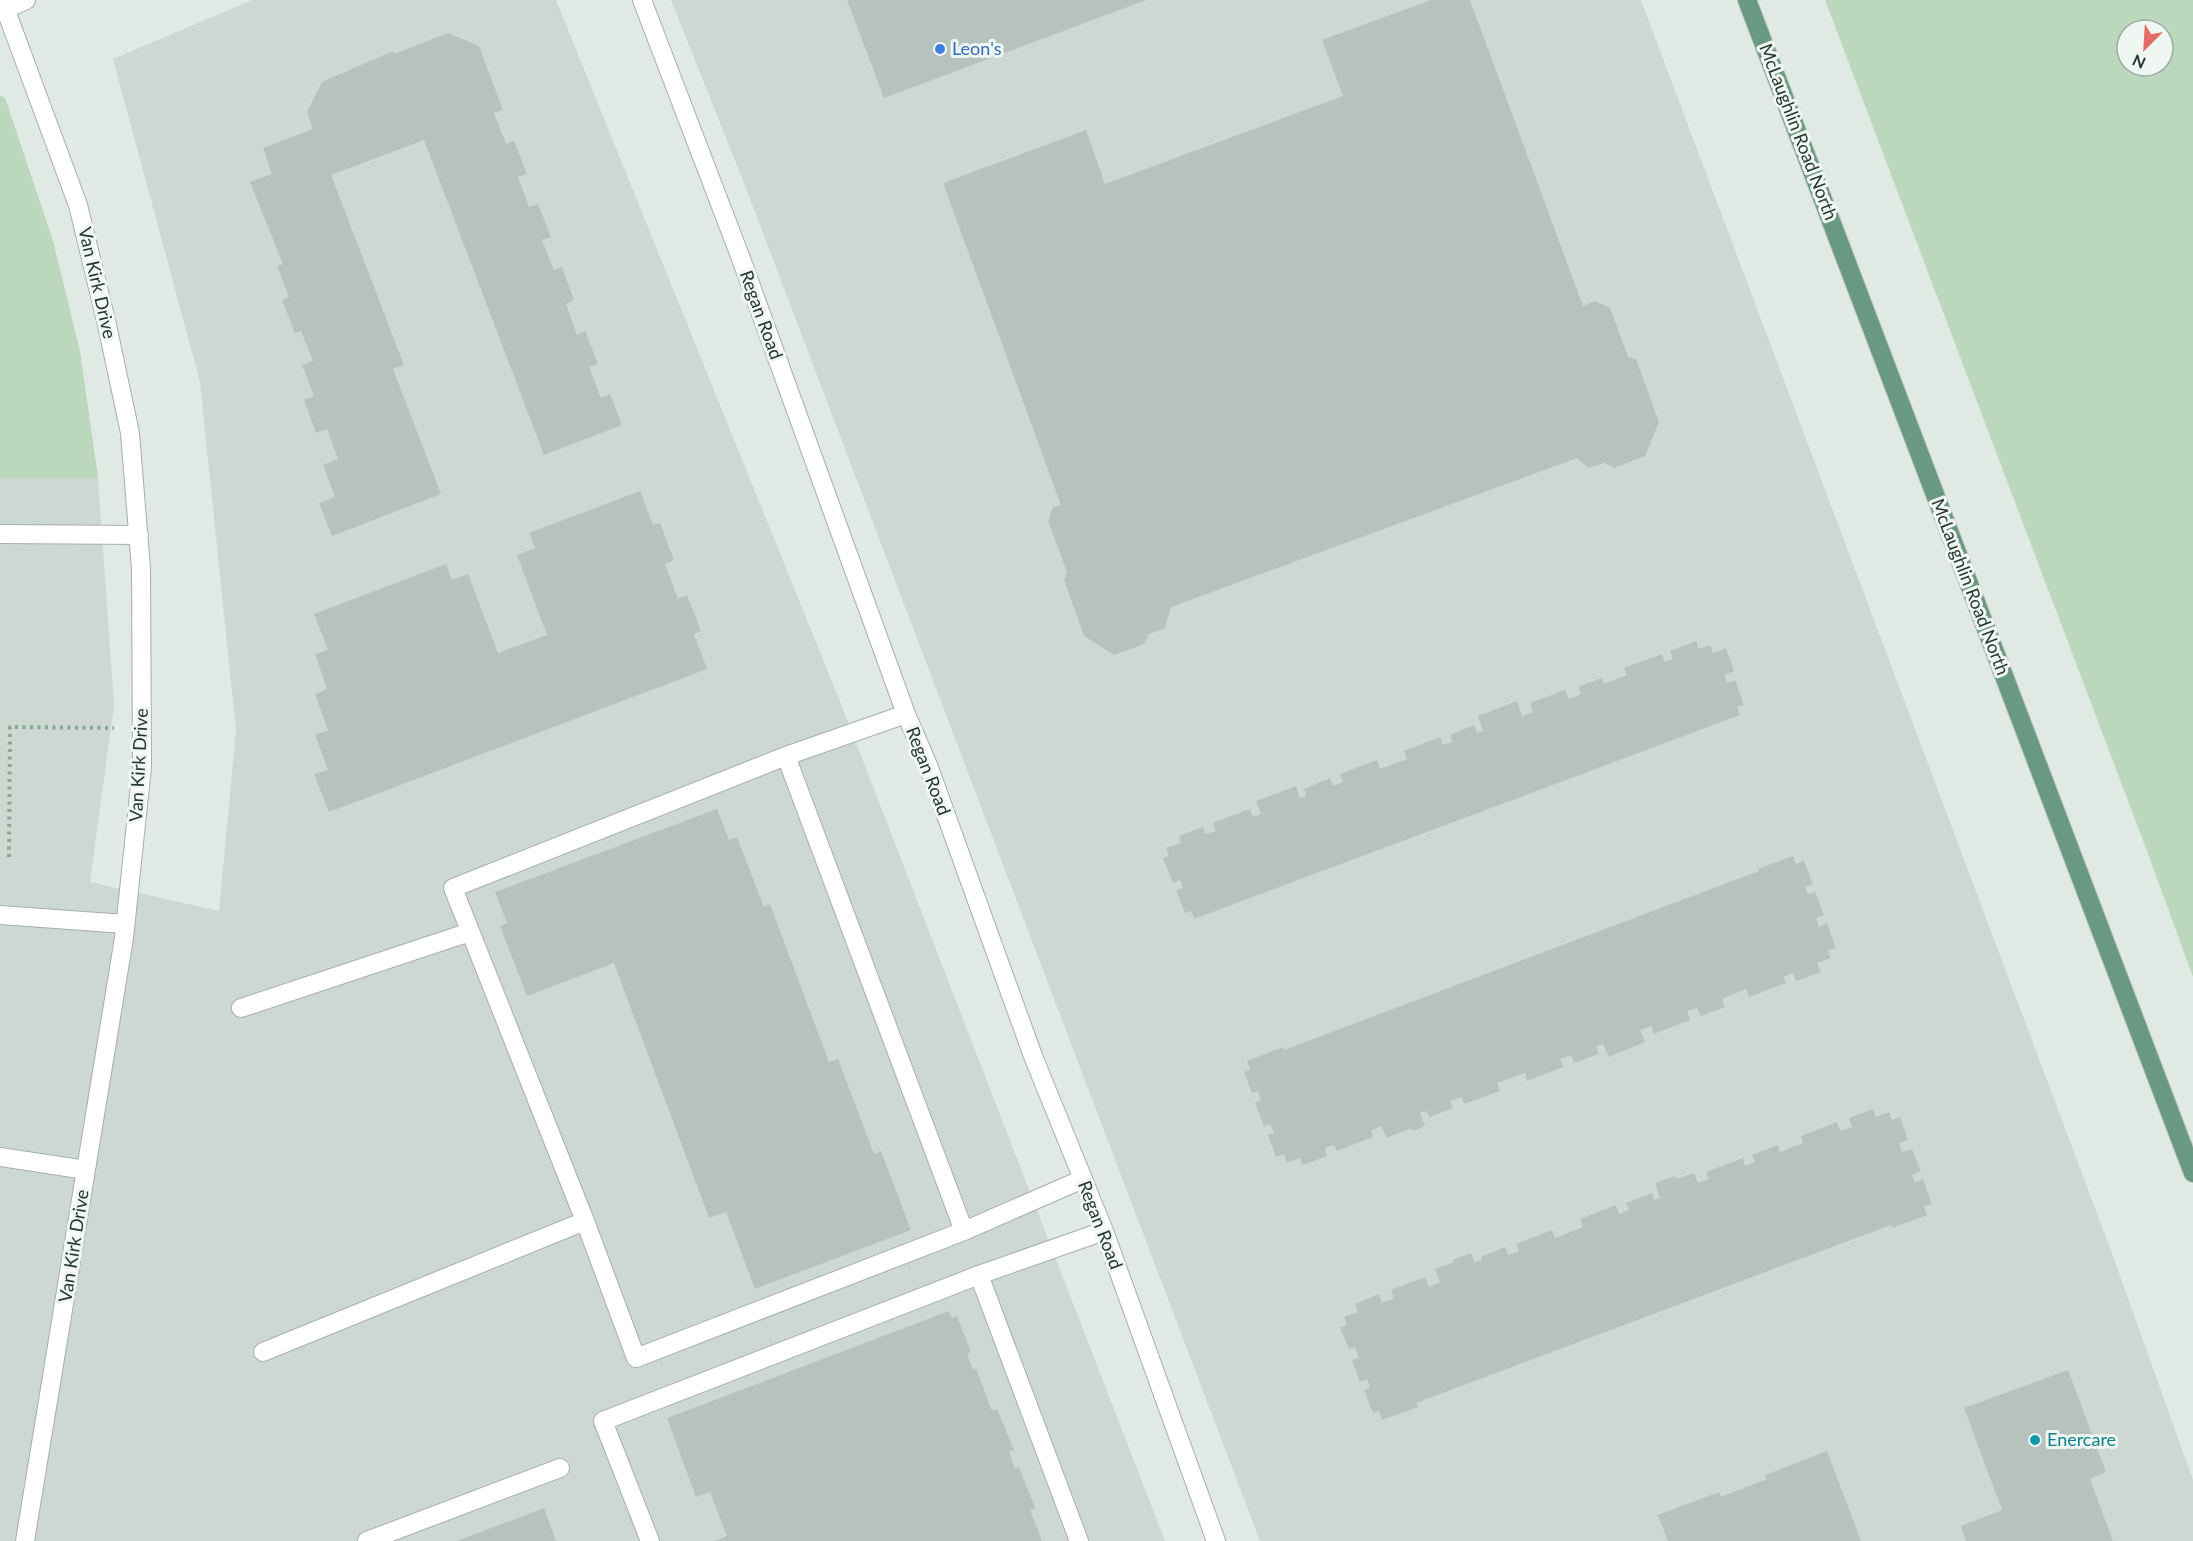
<svg xmlns="http://www.w3.org/2000/svg" width="2193" height="1541" viewBox="0 0 2193 1541" font-family="Lato,sans-serif">
  <style>
    .built { fill: #ced8d2 }
    .green { fill: #bbd8bd; fill-rule: evenodd }
    .building { fill: #b6c3bc }
    .lines { fill: none; stroke-linecap: round; stroke-linejoin: round }
    .minor-casing { stroke: #a4b0a9; stroke-width: 20 }
    .major-casing { stroke: #bdc3c0; stroke-width: 20 }
    .path { stroke: #84a997; stroke-width: 4; stroke-dasharray: 3 4.5; stroke-linecap: butt }
    .minor { stroke: #fff; stroke-width: 18 }
    .major { stroke: #699984; stroke-width: 18 }
    .shop-dot { fill: #3f7fe0; stroke: #f0f6f2; stroke-width: 2 }
    .culture-dot { fill: #0f9aa8; stroke: #f0f6f2; stroke-width: 2 }
    .labels { text-anchor: middle; stroke-width: 6; stroke-linejoin: round; paint-order: stroke }
    .shop-label { font-size: 18px; fill: #366cbe; stroke: #f0f6f2; text-anchor: start }
    .street-label { font-size: 18px; fill: #23372e; stroke: #f0f6f2 }
    .culture-label { font-size: 18px; fill: #0d838f; stroke: #f0f6f2; text-anchor: start }
  </style>
  <rect width="100%" height="100%" fill="#e0e9e3"/>
  <path class="built" d="M252 0H556L841 704 1165 1541H0V95L5 98 53 241 80 352 98 478 114 705 90 882 219 911 236 731 200 382 113 59Z
    M671 0H1641L2110 1248 2193 1480V1541H1260L744 183Z"/>
  <path class="green" d="M1825 0H2193V977L2147 851ZM2127 30H2163V66H2127Z
    M0 95 5 98 53 241 80 352 98 478H0Z"/>
  <path class="building" d="M847 0H1146L884 98Z
    M1431 0H1470L1583 306 1595 301 1610 308 1628 357 1636 359 1659 422 1645 456 1614 468 1604 463 1588 468 1577 458 1171 607 1165 628 1149 634 1144 644 1114 655 1084 636 1064 580 1067 572 1048 521 1053 507 1061 505 943 183 1086 130 1105 184 1343 96 1322 40Z
    M448 33 479 46 503 110 494 113 506 144 514 141 527 174 518 177 529 207 538 204 551 237 542 240 554 270 562 267 574 300 566 304 577 335 585 331 598 364 589 367 601 398 610 394 622 425 544 455 424 140 331 175 404 365 393 369 441 494 332 536 319 503 335 497 323 465 338 459 327 429 316 433 304 400 314 396 302 365 313 361 301 331 295 333 282 300 289 297 277 266 283 264 250 182 272 174 263 148 313 129 307 112 322 82 393 51 394 54Z
    M640 491 653 525 660 523 674 560 665 564 678 599 687 595 701 631 694 634 707 669 329 812 314 774 328 770 315 735 328 730 315 694 327 689 315 654 328 650 314 614 446 564 452 580 468 574 498 653 547 635 517 555 535 548 529 533Z
    M1696 641 1699 649 1710 645 1713 653 1726 648 1734 671 1724 675 1727 683 1735 680 1744 705 1737 707 1740 715 1194 919 1191 911 1185 913 1176 890 1183 888 1180 880 1173 883 1163 858 1169 856 1166 848 1181 843 1179 836 1203 827 1205 834 1216 831 1213 823 1250 809 1253 817 1261 814 1256 801 1296 786 1300 798 1306 796 1304 789 1330 778 1333 786 1343 782 1340 774 1377 760 1380 769 1407 759 1404 751 1440 737 1443 745 1452 742 1450 735 1474 725 1477 733 1483 731 1478 716 1517 701 1522 716 1533 712 1530 703 1565 690 1569 699 1581 694 1578 687 1602 678 1604 684 1627 675 1624 668 1662 654 1665 662 1673 659 1670 651Z
    M717 809 729 840 737 837 764 907 770 904 829 1062 838 1059 874 1154 881 1151 911 1230 755 1289 726 1212 709 1218 614 963 527 996 500 926 507 923 495 892Z
    M1793 856 1796 864 1804 861 1813 884 1805 887 1808 894 1815 892 1824 915 1816 918 1819 927 1827 923 1836 948 1828 951 1831 958 1817 963 1821 972 1796 981 1793 973 1783 977 1786 983 1749 997 1746 989 1722 999 1725 1007 1701 1016 1697 1008 1687 1011 1690 1020 1654 1034 1651 1026 1640 1030 1645 1042 1609 1057 1603 1044 1596 1046 1599 1054 1574 1063 1571 1055 1560 1059 1563 1067 1527 1081 1525 1073 1497 1083 1500 1091 1464 1104 1462 1097 1450 1101 1453 1108 1429 1117 1427 1111 1420 1113 1425 1126 1413 1131 1412 1128 1386 1138 1382 1126 1371 1131 1373 1137 1337 1151 1334 1145 1325 1148 1327 1156 1303 1165 1300 1158 1287 1163 1284 1154 1276 1157 1268 1135 1274 1133 1270 1124 1264 1126 1255 1102 1261 1100 1258 1091 1252 1093 1244 1072 1250 1070 1247 1061 1283 1047 1284 1050 1759 871 1758 869Z
    M1873 1109 1876 1117 1889 1112 1892 1120 1900 1117 1908 1140 1899 1143 1902 1152 1912 1149 1921 1171 1912 1175 1915 1182 1923 1179 1932 1204 1924 1207 1927 1215 1892 1228 1891 1225 1416 1403 1418 1407 1382 1420 1379 1411 1373 1413 1364 1390 1370 1388 1367 1379 1360 1382 1352 1360 1359 1358 1355 1347 1349 1349 1340 1327 1347 1325 1344 1317 1358 1312 1355 1304 1379 1294 1382 1303 1394 1298 1391 1290 1425 1277 1429 1287 1440 1282 1435 1269 1454 1262 1453 1260 1471 1253 1474 1262 1482 1260 1481 1257 1505 1247 1508 1255 1519 1251 1516 1244 1552 1230 1555 1238 1583 1227 1580 1219 1616 1205 1619 1214 1629 1210 1626 1203 1652 1193 1654 1200 1660 1198 1655 1183 1675 1176 1676 1179 1694 1173 1698 1183 1709 1179 1706 1172 1743 1158 1745 1166 1755 1162 1752 1155 1778 1145 1780 1152 1803 1143 1801 1136 1837 1122 1840 1131 1852 1127 1849 1118Z
    M949 1311 952 1318 957 1316 971 1352 967 1353 973 1370 976 1368 992 1411 997 1409 1014 1450 1009 1452 1015 1469 1019 1467 1035 1508 1030 1510 1042 1541H714L727 1536 710 1492 696 1497 667 1418Z
    M2068 1370 2106 1472 2090 1479 2113 1541H1966L1961 1526 2002 1510 1964 1408Z
    M1827 1451 1861 1541H1668L1658 1515 1719 1492 1721 1497 1767 1479 1765 1475Z
    M544 1508 556 1541H457Z"/>
  <g class="lines">
    <defs>
      <path id="minor" d="M2 0 78 205 107 325 130 433 141 569 142 767 124 938 25 1541
        M642 0 740 256 906 714 928 765 1033 1056 1104 1231 1216 1541
        M0 12 26 0
        M0 534 139 535
        M906 714 786 756 964 1231 1083 1179
        M786 756 453 888 585 1221 636 1358 964 1231
        M0 915 125 924
        M241 1008 470 932
        M0 1157 86 1170
        M263 1352 585 1221
        M367 1541 560 1468
        M650 1541 603 1421 979 1275
        M1079 1541 979 1275 1104 1231"/>
      <path id="major" d="M1747 0 2193 1173"/>
    </defs>
    <use href="#minor" class="minor-casing"/>
    <use href="#major" class="major-casing"/>
    <path class="path" d="M9 857 10 727 114 728"/>
    <use href="#minor" class="minor"/>
    <use href="#major" class="major"/>
  </g>
  <circle class="shop-dot" cx="940" cy="49" r="6"/>
  <circle class="culture-dot" cx="2035" cy="1440" r="6"/>
  <g class="labels">
    <g class="shop-label">
      <text x="952" y="55">Leon's</text>
    </g>
    <g class="street-label">
      <text transform="translate(1798 132) rotate(69)" y="6">McLaughlin Road North</text>
      <text transform="translate(97 283) rotate(77)" y="6">Van Kirk Drive</text>
      <text transform="translate(761 315) rotate(70)" y="6">Regan Road</text>
      <text transform="translate(1970 587) rotate(69)" y="6">McLaughlin Road North</text>
      <text transform="translate(139 765) rotate(-87)" y="6">Van Kirk Drive</text>
      <text transform="translate(928 771) rotate(69)" y="6">Regan Road</text>
      <text transform="translate(1100 1225) rotate(69)" y="6">Regan Road</text>
      <text transform="translate(74 1246) rotate(-81)" y="6">Van Kirk Drive</text>
    </g>
    <g class="culture-label">
      <text x="2047" y="1446">Enercare</text>
    </g>
  </g>
  <g transform="translate(2145 48) rotate(204)"><circle r="28" fill="#f0f6f2" stroke="#9eaaa4" stroke-width="1.5"/>
  <path d="M0-4.5L10 22L0 15L-10 22Z" fill="#e26e65"/>
  <text y="-9" font-size="16" font-weight="bold" text-anchor="middle" fill="#23372e">N</text>
  </g>
</svg>
